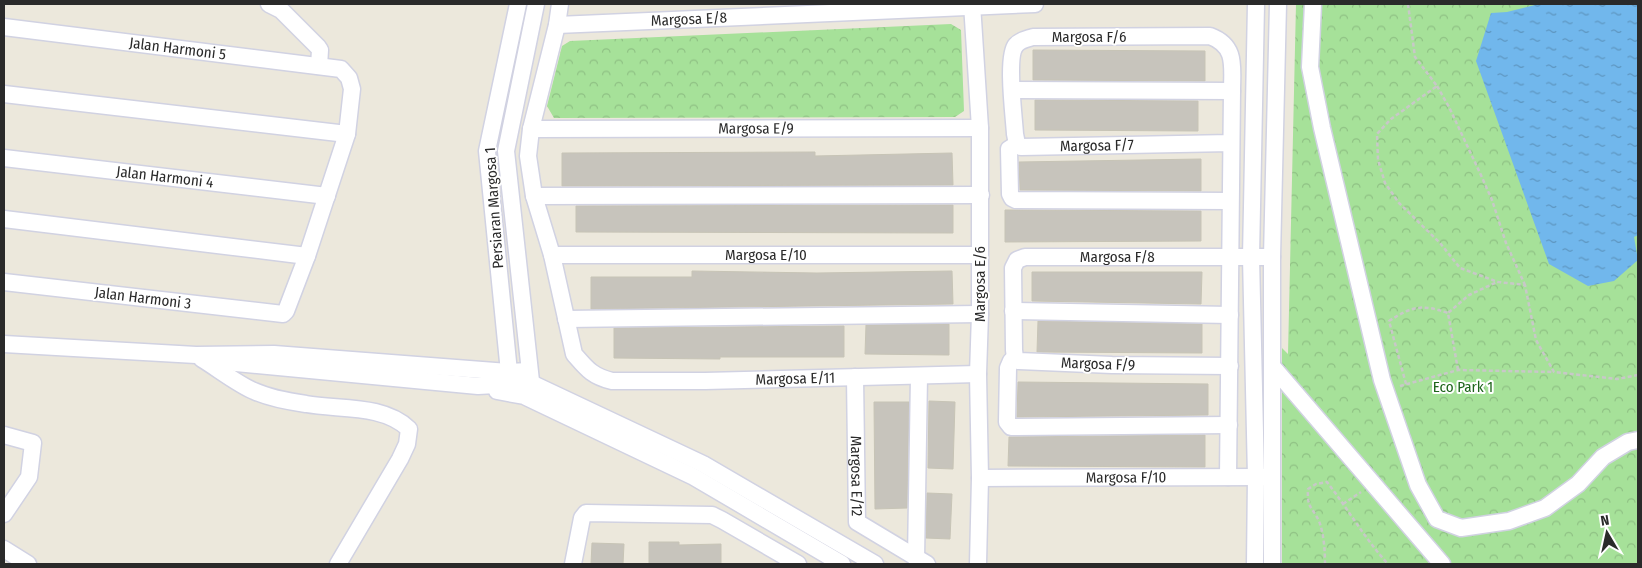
<svg xmlns="http://www.w3.org/2000/svg" width="1642" height="568" viewBox="0 0 1642 568" font-family="'Fira Sans Condensed',sans-serif">
  <style>
    .park { fill: url(#park-crowns) }
    .water { fill: url(#water-ripples) }
    .building { fill: #c7c4bc; stroke: #c7c4b6 }
    .lines { fill: none; stroke-linecap: round; stroke-linejoin: round }
    .minor-casing { stroke: #d1d2e2; stroke-width: 19 }
    .path { stroke: #c8c8c8; stroke-width: 2.5; stroke-dasharray: 4 2.5; stroke-linecap: butt }
    .minor { stroke: #fff; stroke-width: 16 }
    .labels { text-anchor: middle; stroke-width: 4; stroke-linejoin: round; paint-order: stroke }
    .street-label { font-size: 15px; fill: #2a2a2a; stroke: #fff }
    .park-label { font-size: 15px; fill: #1e651b; stroke: #fff }
  </style>
  <defs>
    <pattern id="park-crowns" width="20" height="18" patternUnits="userSpaceOnUse" patternTransform="scale(1.25)"><rect width="20" height="18" fill="#a6e199"/><path d="M2 6a3 3 0 1 1 6 0M12 15a3 3 0 1 1 6 0" fill="none" stroke="#8fc184"/></pattern>
    <pattern id="water-ripples" width="26" height="14" patternUnits="userSpaceOnUse" patternTransform="scale(1.25)"><rect width="26" height="14" fill="#71b7ec"/><path d="M2 4q2-2 4 0t4 0M15 11q2-2 4 0t4 0" fill="none" stroke="#5d95bf"/></pattern>
  </defs>
  <rect width="100%" height="100%" fill="#ece8dc"/>
  <path class="park" d="M1296 4H1638V564H1282V348L1288 354Z
    M951 24 961 30 964 111 955 117 554 118 547 106 562 46 570 41Z"/>
  <path class="water" d="M1539 4H1638V235L1634 237 1638 260 1614 281 1588 286 1549 264 1476 61 1491 13 1507 12Z"/>
  <path class="building" d="M1033 50 1205 51V81L1033 80Z
    M1035 100 1198 101V131L1035 130Z
    M815 152V156L952 153 953 185 562 186V153Z
    M1201 159V191L1020 190 1019 162Z
    M953 205V233L576 232V206Z
    M1005 210 1201 211V241L1005 242Z
    M692 271 817 273 952 271 953 304 591 309V277H692Z
    M1032 272H1202L1201 304 1032 301Z
    M1038 321 1202 324V353L1037 352Z
    M949 324V355L865 354 866 325Z
    M844 326V357H720V359L614 358V328Z
    M1018 382 1208 384V415L1017 417Z
    M929 401 955 402 953 469 928 468Z
    M874 402H909L907 508 875 509Z
    M1205 435V467L1008 466 1009 437Z
    M927 493 952 494 950 539 926 538Z
    M649 542H679V545L721 544V564H649Z
    M592 543 624 544 623 564H591Z"/>
  <g class="lines">
    <defs>
      <g id="minor">
        <path d="M269 4 281 10 318 47 320 50 319 66"/>
        <path id="s1" d="M560 4 557 25 531 129 528 156 534 196 552 255 574 354C587 369 592 376 612 381H705L978 374"/>
        <path d="M972 4 980 128V314L978 374 980 478 978 564"/>
        <path d="M1313 4 1310 67 1322 128 1382 380 1418 485 1437 519 1461 528 1509 521 1545 508 1578 484 1603 457 1628 442 1638 440"/>
        <path id="s2" d="M557 25 1035 4"/>
        <path id="s3" d="M4 27 341 69 349 78 352 89 347 134 307 256 286 311 283 314 4 282"/>
        <path d="M1012 90 1232 91"/>
        <path d="M4 94 347 134"/>
        <path id="s4" d="M531 129 980 128"/>
        <path d="M1017 144 1009 149 1010 194 1012 198 1016 200 1230 201"/>
        <path id="s5" d="M4 158 327 196"/>
        <path d="M534 196 981 195"/>
        <path d="M4 219 307 256"/>
        <path id="s6" d="M552 255H979"/>
        <path d="M1013 311 1230 315"/>
        <path d="M566 319 980 314"/>
        <path d="M4 344 196 355 274 354 508 372 529 371"/>
        <path d="M209 356 236 363 478 386 531 383 703 464 875 564"/>
        <path d="M1015 358 1011 361 1008 368 1007 422 1011 427 1229 425"/>
        <path d="M202 359C217 368 239 385 254 391 267 397 292 402 306 404 339 410 383 404 409 429L407 444 400 459 338 564"/>
        <path id="s7" d="M1230 366 1112 365 1019 361 1015 358 1014 350 1013 268 1017 260 1025 257H1272"/>
        <path d="M1272 366 1442 564"/>
        <path id="s8" d="M855 377 857 522 927 564"/>
        <path d="M531 381 506 151 536 4"/>
        <path d="M510 382 487 151 518 4"/>
        <path d="M497 391 524 396 694 477 842 564"/>
        <path d="M4 435 33 443 29 477 4 514"/>
        <path id="s9" d="M1228 477 1232 91C1232 67 1237 46 1210 36L1033 37C1027 39 1020 40 1016 45 1006 56 1014 117 1015 134L1017 144 1021 147 1231 143"/>
        <path id="s10" d="M980 478 1266 477"/>
        <path d="M4 549 28 564"/>
        <path d="M916 559 919 376"/>
        <path d="M573 564 582 518 586 513 712 515 722 520 798 564"/>
        <path d="M1255 564 1256 477 1251 257 1256 4"/>
        <path d="M1272 564V257L1278 4"/>
      </g>
    </defs>
    <use href="#minor" class="minor-casing"/>
    <path class="path" d="M1408 4 1415 57 1437 86 1391 119 1377 134 1378 160 1385 183 1399 203 1440 243 1460 268 1498 282 1525 285 1536 340 1554 372 1617 379 1638 375
      M1437 86 1449 107 1480 173 1492 200 1506 243 1525 285
      M1458 370 1448 313 1469 295 1497 282
      M1406 384 1389 321C1412 306 1422 304 1448 313
      M1400 386 1458 370 1554 372
      M1343 504 1361 492
      M1325 564C1325 551 1324 534 1319 521 1312 506 1307 509 1308 489L1316 484 1327 482C1348 509 1365 539 1388 564"/>
    <use href="#minor" class="minor"/>
  </g>
  <g class="labels">
    <g class="street-label">
      <text dy="5" stroke="none"><textPath href="#s2" startOffset="132">Margosa E/8</textPath></text>
      <text x="1089" y="42">Margosa F/6</text>
      <text dy="5" stroke="none"><textPath href="#s3" startOffset="175">Jalan Harmoni 5</textPath></text>
      <text dy="5" stroke="none"><textPath href="#s4" startOffset="225">Margosa E/9</textPath></text>
      <text dy="5" stroke="none"><textPath href="#s9" startOffset="828">Margosa F/7</textPath></text>
      <text dy="5" stroke="none"><textPath href="#s5" startOffset="162">Jalan Harmoni 4</textPath></text>
      <text transform="translate(494 208) rotate(-94)" y="5">Persiaran Margosa 1</text>
      <text dy="5" stroke="none"><textPath href="#s6" startOffset="214">Margosa E/10</textPath></text>
      <text dy="5" stroke="none"><textPath href="#s7" startOffset="416">Margosa F/8</textPath></text>
      <text transform="translate(980 284) rotate(-90)" y="5">Margosa E/6</text>
      <text transform="translate(143 298) rotate(7)" y="5">Jalan Harmoni 3</text>
      <text transform="translate(1098 364) rotate(2)" y="5">Margosa F/9</text>
      <text dy="5" stroke="none"><textPath href="#s1" startOffset="590">Margosa E/11</textPath></text>
      <text dy="5" stroke="none"><textPath href="#s8" startOffset="99">Margosa E/12</textPath></text>
      <text dy="5" stroke="none"><textPath href="#s10" startOffset="146">Margosa F/10</textPath></text>
    </g>
    <g class="park-label">
      <text x="1463" y="392">Eco Park 1</text>
    </g>
  </g>
  <rect width="1642" height="568" fill="none" stroke="#2a2a2a" stroke-width="10"/>
  <g transform="translate(1607 533) rotate(351)" stroke="#ffffff" stroke-width="4" paint-order="stroke">
  <path d="M0-4L9 19L0 12L-9 19Z" fill="#2a2a2a"/>
  <text y="-8" font-size="14" font-weight="bold" text-anchor="middle" fill="#2a2a2a">N</text>
  </g>
</svg>
